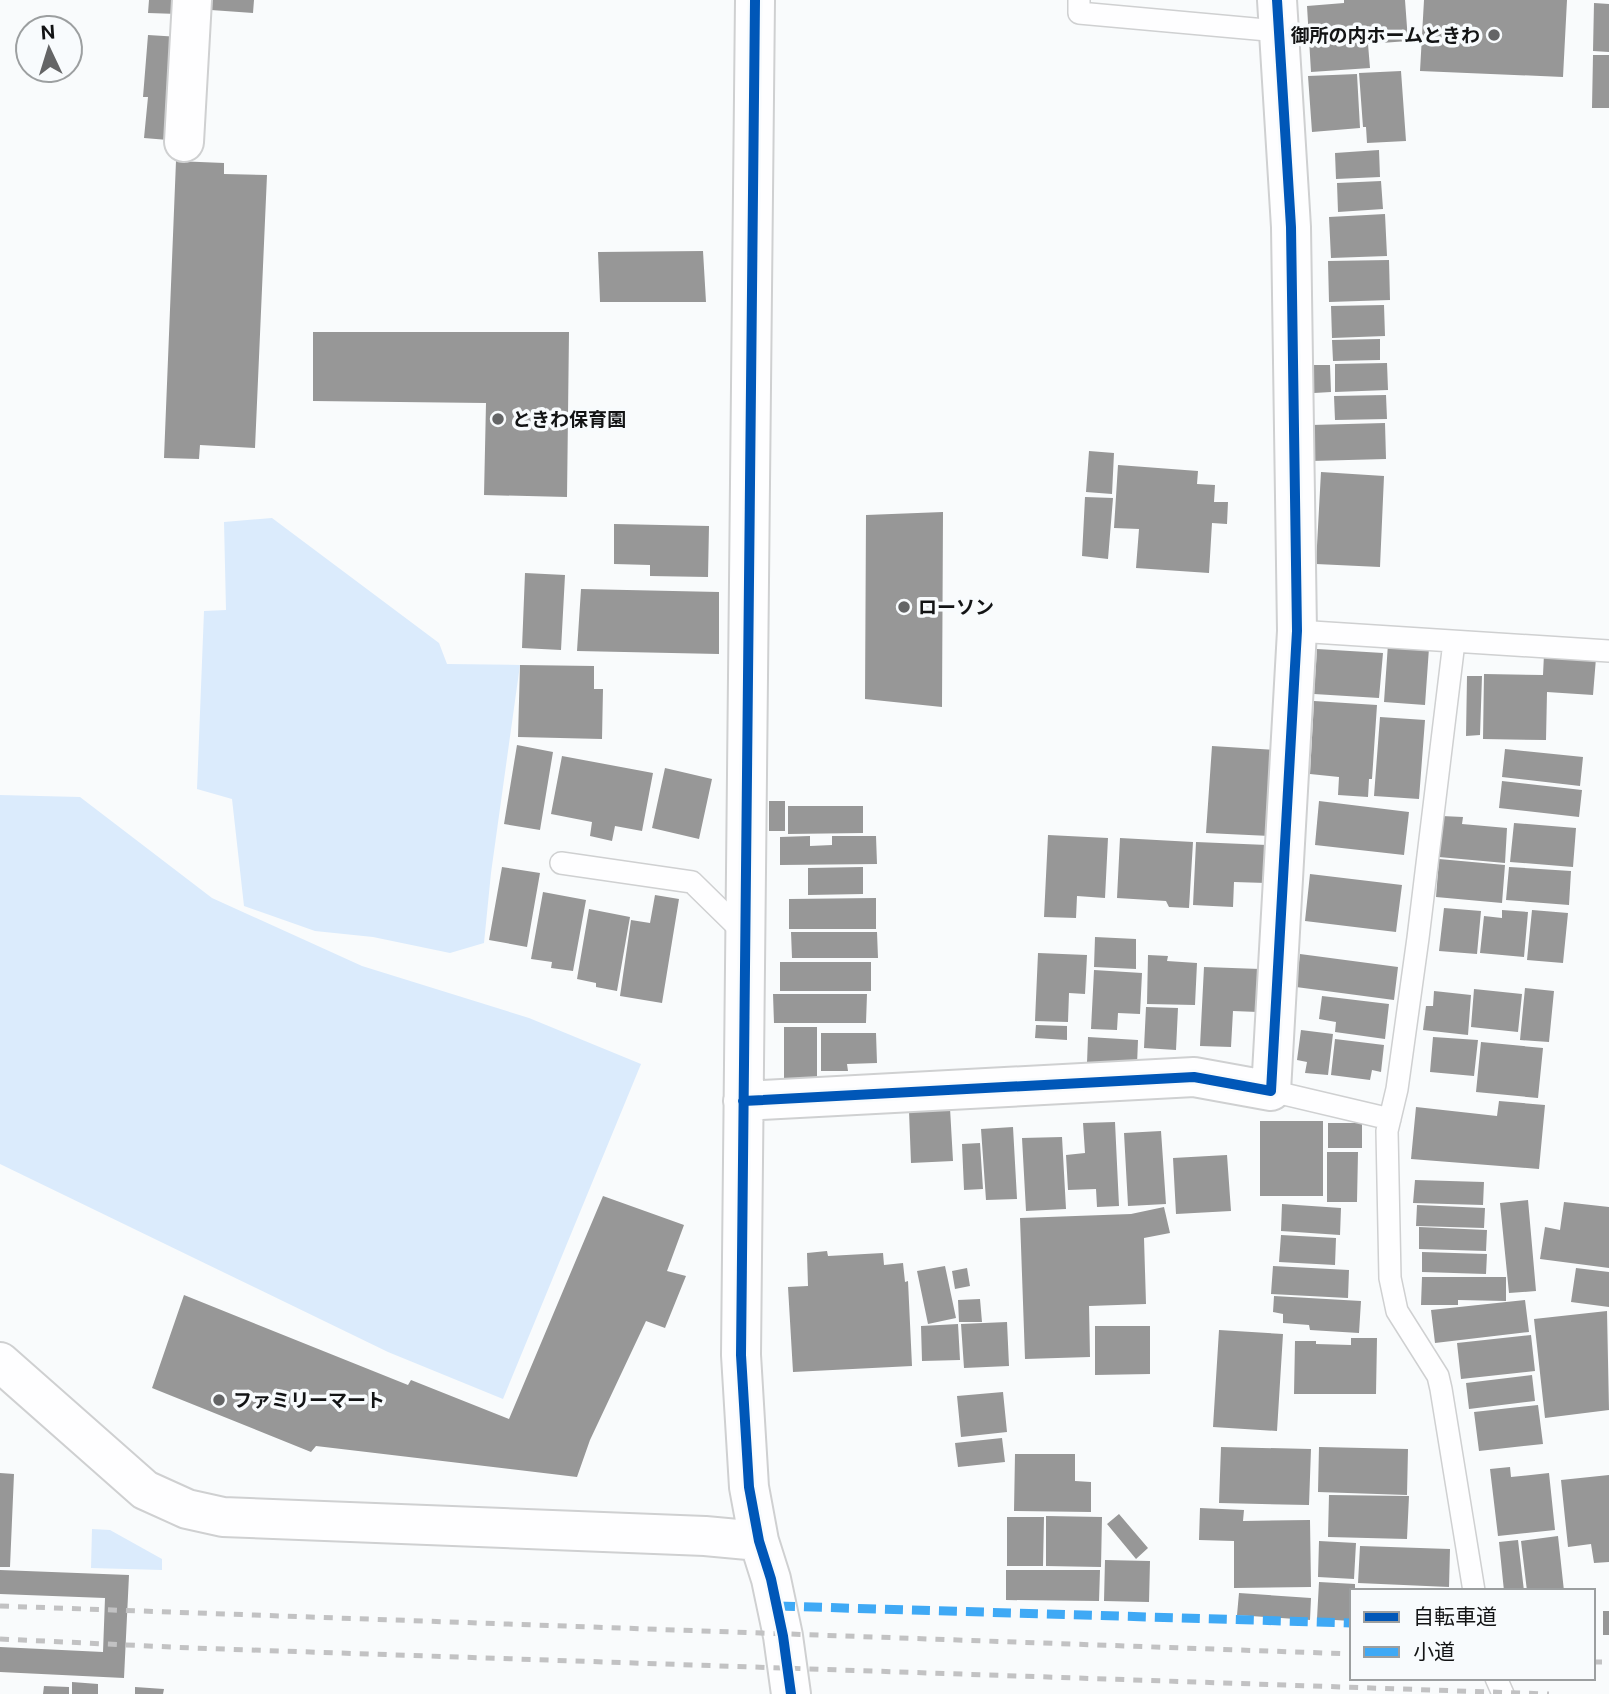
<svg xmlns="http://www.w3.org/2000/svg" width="1609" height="1694" viewBox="0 0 1609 1694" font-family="'Public Sans','Noto Sans JP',sans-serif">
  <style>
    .green { fill: #dbebfc }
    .building { fill: #979797 }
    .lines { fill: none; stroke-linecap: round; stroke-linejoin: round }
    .service-casing { stroke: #cfd0d1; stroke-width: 24 }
    .minor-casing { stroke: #cfd0d1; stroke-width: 42 }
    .service { stroke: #fefeff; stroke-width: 21 }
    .minor { stroke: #fefeff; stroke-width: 38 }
    .rail { stroke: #c2c2c3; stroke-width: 5; stroke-dasharray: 9 9; stroke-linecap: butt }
    .quiet { stroke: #3fa9f5; stroke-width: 9; stroke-dasharray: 18 9; stroke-linecap: butt }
    .cycleway-casing { stroke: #f8fbfd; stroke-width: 15 }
    .cycleway { stroke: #0057b8; stroke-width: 10 }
    .poi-dot { fill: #646566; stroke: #f8fbfd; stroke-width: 2.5 }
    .labels { text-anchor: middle; stroke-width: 7; stroke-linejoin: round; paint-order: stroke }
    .poi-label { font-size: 19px; font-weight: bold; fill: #131415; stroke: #f8fbfd; text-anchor: start }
  </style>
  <rect width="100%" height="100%" fill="#f9fbfc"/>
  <path class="green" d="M272 518 439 643 447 664 520 665 491 873 484 943 450 953 373 937 315 931 244 906 232 799 197 789 204 611 226 610 224 522Z
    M0 795 80 797 212 898 362 966 529 1018 641 1064 503 1399 388 1352 0 1164Z
    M92 1529 110 1530 162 1559V1570L91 1568Z"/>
  <path class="building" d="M149 0H178V14L148 13Z
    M212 0H254L253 13 211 10Z
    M1344 0H1405L1408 41 1368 44 1370 68 1311 72 1307 6 1344 3Z
    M1424 0H1567L1563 77 1420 71Z
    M1594 3 1609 4V52L1593 51Z
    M148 35 180 37 168 140 144 138 148 97H143Z
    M1593 55H1609V108H1592Z
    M1401 71 1406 141 1367 143 1366 127H1363L1359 73Z
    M1357 74 1360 128 1312 132 1308 76Z
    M1379 150 1380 177 1336 179 1335 153Z
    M176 161 224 163V174L267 175 255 448 200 445 199 459 164 458Z
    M1381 181 1383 209 1338 212 1337 183Z
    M1385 214 1387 256 1331 258 1329 217Z
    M703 251 706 302H600L598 252Z
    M1389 260 1390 300 1329 302 1328 261Z
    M1384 305 1385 336 1332 338 1331 306Z
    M313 332H569L567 497 484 495 486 403 313 401Z
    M1380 339V360L1333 361 1332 340Z
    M1387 363 1388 390 1335 392V364Z
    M1312 365H1330L1331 392 1314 393Z
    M1386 395 1387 419 1335 420 1334 396Z
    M1385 423 1386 459 1311 461V425Z
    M1089 451 1114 453 1112 494 1086 492Z
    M1118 465 1198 471 1197 484 1215 485 1214 502H1228L1227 524 1212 523 1209 573 1136 568 1139 529 1114 528Z
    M1321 472 1384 476 1380 567 1316 564Z
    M1085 497 1113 498 1108 559 1082 556Z
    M943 512 942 707 865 699 866 515Z
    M614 524 709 526 708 577 650 576V565L614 564Z
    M525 573 565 575 561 650 522 648Z
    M581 589 719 592V654L577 651Z
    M1388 644 1429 648 1425 705 1384 702Z
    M1317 649 1383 653 1379 698 1314 694Z
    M1544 654 1596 658 1593 695 1547 692 1546 740 1483 739 1484 674 1543 675Z
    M520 665 594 666V689H603L602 739 518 737Z
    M1467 676H1482L1480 735 1466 736Z
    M1314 701 1377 705 1372 779H1369L1368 797 1338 795 1339 777 1310 774Z
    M1380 717 1425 720 1419 799 1374 796Z
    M517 745 553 752 540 830 504 824Z
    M1212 746 1277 750 1270 836 1206 833Z
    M1505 749 1583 757 1580 786 1502 777Z
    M562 756 653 773 642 831 615 826 612 841 590 836 592 822 551 814Z
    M665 768 712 779 699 839 652 828Z
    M1502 781 1582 790 1579 817 1499 808Z
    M769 801H785V831H769Z
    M1319 801 1409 812 1404 855 1315 845Z
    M788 806H863V833L788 834Z
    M1442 816 1463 817 1462 824 1507 828 1505 863 1439 857Z
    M1514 823 1576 828 1573 867 1510 862Z
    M1048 835 1108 838 1105 898 1077 896 1076 918 1044 917Z
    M810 836V846L832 845V836H876L877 864 780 865V837Z
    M1120 838 1193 842 1189 908 1169 907 1166 901 1117 898Z
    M1196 842 1267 845 1266 883 1234 882 1233 907 1193 905Z
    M1439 859 1505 865 1502 903 1436 897Z
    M502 867 540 873 527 947 489 940Z
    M863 867V894L808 895V868Z
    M1509 867 1571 871 1569 905 1506 900Z
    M1310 874 1402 885 1396 932 1305 921Z
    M543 892 586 900 573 971 551 968 552 962 531 959Z
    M655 895 679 899 662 1003 620 996 631 920 650 923Z
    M876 898V929H789V899Z
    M1444 908 1481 911 1477 954 1439 951Z
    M589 909 630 917 617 991 596 987V983L577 979Z
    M1502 910 1528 912 1524 957 1480 953 1484 916 1502 918Z
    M1532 910 1568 913 1563 963 1527 960Z
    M791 932H877L878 958H792Z
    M1095 937 1136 939V969L1094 967Z
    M1038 953 1087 955 1085 994 1069 993 1068 1022 1035 1021Z
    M1300 954 1398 967 1394 1000 1296 987Z
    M1148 955 1168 956 1167 961 1197 963 1195 1005 1147 1004Z
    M780 962H871V991H780Z
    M1204 967 1260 969 1258 1012 1233 1011 1231 1047 1200 1046Z
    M1094 970 1142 973 1140 1014 1118 1013 1117 1030 1091 1029Z
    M1525 988 1554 991 1549 1042 1520 1040Z
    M1474 989 1522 994 1518 1032 1471 1027Z
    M1434 991 1471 995 1468 1035 1423 1030 1426 1006H1433Z
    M773 994H867L866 1023H774Z
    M1322 996 1389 1004 1385 1039 1335 1032 1336 1022 1319 1019Z
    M1146 1007 1178 1008 1176 1050 1144 1048Z
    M1036 1025 1067 1026V1040L1035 1038Z
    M784 1027H817V1080H784Z
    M1301 1030 1333 1034 1328 1075 1305 1073 1307 1062 1297 1060Z
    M821 1033H876L877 1063 847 1064 848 1071H821Z
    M1088 1037 1138 1040 1137 1065 1087 1063Z
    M1433 1037 1478 1040 1474 1076 1430 1072Z
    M1335 1039 1384 1045 1381 1072 1372 1070 1370 1080 1331 1075Z
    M1481 1042 1543 1048 1538 1098 1476 1092Z
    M1499 1101 1545 1105 1539 1169 1411 1159 1416 1107 1497 1116Z
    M950 1108 953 1161 911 1163 909 1111Z
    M1260 1121H1323V1196H1260Z
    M1115 1122 1119 1206 1097 1207 1096 1189 1068 1190 1066 1155 1085 1153 1083 1123Z
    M1328 1123H1362V1148H1328Z
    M1013 1127 1017 1199 986 1200 981 1129Z
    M1161 1131 1166 1204 1128 1206 1124 1133Z
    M1062 1137 1066 1209 1026 1211 1022 1138Z
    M980 1143 983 1189 964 1190 962 1144Z
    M1327 1152H1358L1357 1202H1327Z
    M1227 1155 1231 1211 1176 1214 1173 1158Z
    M1415 1180 1484 1182 1483 1205 1413 1203Z
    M603 1196 684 1225 667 1271 686 1276 665 1328 646 1321 590 1440 577 1477 316 1446 311 1452 152 1388 184 1295 408 1385 411 1380 509 1419Z
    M1528 1200 1536 1291 1509 1293 1500 1203Z
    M1564 1202 1609 1207V1268L1540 1259 1545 1227 1560 1230Z
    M1282 1204 1341 1208 1340 1235 1281 1231Z
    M1417 1205 1485 1208 1484 1228 1416 1226Z
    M1164 1207 1170 1233 1144 1238 1146 1304 1089 1306 1090 1357 1025 1359 1020 1218 1131 1214Z
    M1419 1227 1487 1230 1486 1251 1419 1249Z
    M1281 1235 1336 1238 1335 1265 1279 1262Z
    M827 1251 828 1256 883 1253 884 1265 903 1263 905 1282 908 1281 912 1366 793 1372 788 1287 808 1286 807 1253Z
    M1422 1252 1487 1254 1486 1274 1422 1272Z
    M945 1266 956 1318 928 1324 917 1271Z
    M1273 1266 1349 1270 1348 1298 1271 1294Z
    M967 1268 970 1286 955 1289 952 1271Z
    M1576 1268 1609 1272V1307L1571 1302Z
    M1422 1277H1506V1301L1458 1300V1305H1421Z
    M1274 1296 1361 1301 1359 1333 1310 1330 1309 1325 1283 1323V1314L1273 1312Z
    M980 1299 982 1322H959L958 1300Z
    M1525 1300 1529 1332 1435 1343 1431 1310Z
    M1607 1311 1609 1410 1545 1418 1534 1319Z
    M1007 1322 1009 1366 964 1368 961 1324Z
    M958 1324 960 1360 922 1361 921 1326Z
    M1095 1326H1150V1374L1095 1375Z
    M1219 1330 1283 1334 1277 1431 1213 1427Z
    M1531 1335 1535 1371 1461 1379 1457 1343Z
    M1351 1338H1377L1376 1394H1294L1295 1341H1316V1344L1351 1345Z
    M1532 1375 1535 1401 1469 1409 1466 1383Z
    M1003 1392 1007 1432 961 1437 957 1396Z
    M1538 1405 1543 1444 1479 1451 1474 1412Z
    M1002 1438 1005 1462 958 1467 955 1443Z
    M1221 1447 1311 1449 1309 1505 1219 1503Z
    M1319 1447 1408 1449 1407 1495 1318 1492Z
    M1015 1454H1075V1481L1091 1482V1512L1014 1511Z
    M1510 1467 1511 1477 1549 1473 1555 1530 1498 1536 1490 1469Z
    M0 1473 14 1474 10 1567H0Z
    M1609 1475V1562L1594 1563 1591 1544 1568 1547 1561 1480Z
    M1329 1495 1409 1496 1407 1539 1328 1537Z
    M1200 1508 1244 1510 1243 1521 1310 1520 1311 1587 1234 1588V1541L1199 1540Z
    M1119 1514 1148 1548 1136 1559 1107 1524Z
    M1046 1516 1102 1517 1101 1567 1046 1566Z
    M1007 1517H1044L1043 1566H1007Z
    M1558 1536 1564 1591H1527L1521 1541Z
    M1518 1540 1524 1591H1504L1499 1542Z
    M1319 1541 1356 1543 1354 1579 1318 1577Z
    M1360 1546 1450 1549 1449 1587 1358 1583Z
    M1105 1560 1150 1561 1149 1602 1104 1601Z
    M0 1570 129 1575 124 1678 0 1672V1647L103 1652 105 1598 0 1594Z
    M1006 1570H1100L1099 1601 1006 1600Z
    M1319 1582 1355 1584V1591H1352V1621L1317 1619Z
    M1239 1593 1311 1598 1310 1620 1237 1615Z
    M1603 1611H1609V1635H1603Z
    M72 1682 98 1684V1694H72Z
    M44 1686 69 1687V1694H43Z
    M135 1687 164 1689 163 1694H135Z"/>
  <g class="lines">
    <defs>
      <path id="service" d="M1079 0V13L1278 31
        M1297 631 1609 651
        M1454 642 1418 938 1397 1089 1387 1131 1390 1278 1397 1311 1438 1376 1441 1389 1474 1591
        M561 863 692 882 745 934
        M1271 1091 1390 1119
        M1496 1678 1503 1694"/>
      <path id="minor" d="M755 0 741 1355 749 1487 759 1541 771 1579 783 1636 791 1694
        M184 142 192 0
        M743 1101 1194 1077 1271 1091 1297 631 1291 227 1277 0
        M0 1362 145 1490 187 1509 223 1517 705 1536 759 1541"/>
    </defs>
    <use href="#service" class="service-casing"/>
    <use href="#minor" class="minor-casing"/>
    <use href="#service" class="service"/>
    <use href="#minor" class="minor"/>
    <path class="rail" d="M0 1606 1352 1654
      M0 1639 192 1648 1549 1694
      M1593 1662H1609"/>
    <path class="quiet" d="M777 1606 1352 1623"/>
    <defs>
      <path id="cycleway" d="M755 0 741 1355 749 1487 759 1541 771 1579 783 1636 791 1694
        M743 1101 1194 1077 1271 1091 1297 631 1291 227 1277 0"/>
    </defs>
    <use href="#cycleway" class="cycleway-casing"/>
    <use href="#cycleway" class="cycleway"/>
  </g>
  <g class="poi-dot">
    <circle cx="1494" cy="35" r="7"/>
    <circle cx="498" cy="419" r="7"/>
    <circle cx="904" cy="607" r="7"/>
    <circle cx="219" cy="1400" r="7"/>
  </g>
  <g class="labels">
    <g class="poi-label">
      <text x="1480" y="42" text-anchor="end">御所の内ホームときわ</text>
      <text x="512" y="426">ときわ保育園</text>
      <text x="918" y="614">ローソン</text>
      <text x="233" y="1407">ファミリーマート</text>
    </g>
  </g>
  <rect x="1350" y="1589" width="245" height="91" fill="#f8fbfd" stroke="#9c9fa0" stroke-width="2"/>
  <rect x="1364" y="1612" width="35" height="10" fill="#0057b8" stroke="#9c9fa0" stroke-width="2"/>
  <text x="1413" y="1624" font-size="21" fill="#131415">自転車道</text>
  <rect x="1364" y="1647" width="35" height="10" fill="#3fa9f5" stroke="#9c9fa0" stroke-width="2"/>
  <text x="1413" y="1659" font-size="21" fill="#131415">小道</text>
  <g transform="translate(49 49) rotate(356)"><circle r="33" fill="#f8fbfd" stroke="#9c9fa0" stroke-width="2"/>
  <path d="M0-5L12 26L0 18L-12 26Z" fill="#646566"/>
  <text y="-10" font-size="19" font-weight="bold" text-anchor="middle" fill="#131415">N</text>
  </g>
</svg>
